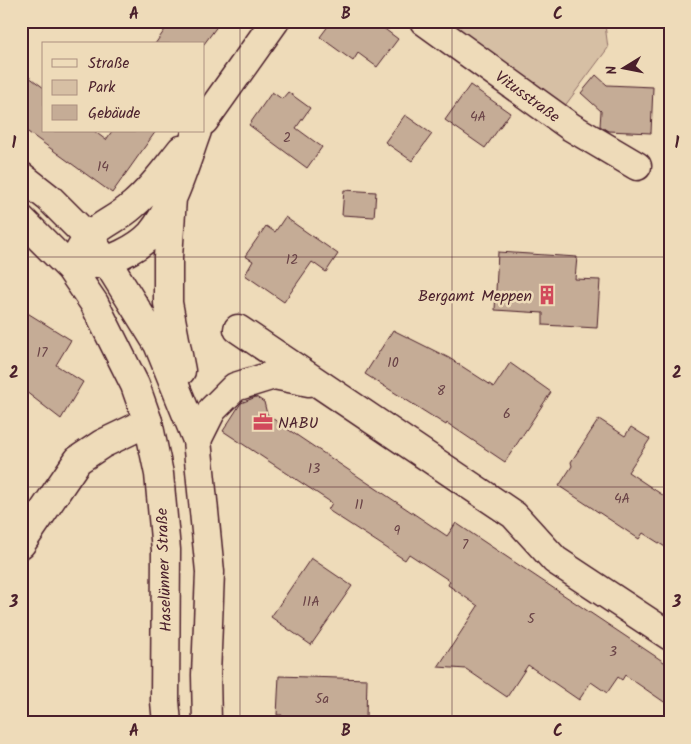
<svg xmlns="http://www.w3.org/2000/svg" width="691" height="744" viewBox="0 0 691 744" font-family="Kalam,sans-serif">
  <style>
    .green { fill: #d6bfa4; stroke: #906f68 }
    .building { fill: #c5ac96; stroke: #4a1f2b }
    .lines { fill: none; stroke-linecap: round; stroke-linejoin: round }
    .minor-casing { stroke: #4a1f2b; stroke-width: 31 }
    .tertiary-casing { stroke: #4a1f2b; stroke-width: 31 }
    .minor { stroke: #eedbb9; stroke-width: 28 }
    .tertiary { stroke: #eedbb9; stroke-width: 28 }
    .grid { fill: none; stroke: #4a1f2b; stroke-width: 1; stroke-opacity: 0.55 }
    .labels { text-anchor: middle; stroke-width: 5; stroke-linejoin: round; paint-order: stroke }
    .number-label { font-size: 14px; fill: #694246 }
    .street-label { font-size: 16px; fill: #4a1f2b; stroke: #eedbb9 }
    .poi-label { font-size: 16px; fill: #4a1f2b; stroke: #eedbb9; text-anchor: end }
    .neatline { fill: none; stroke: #4a1f2b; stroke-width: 2 }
    .grid-label { font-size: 16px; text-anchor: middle; font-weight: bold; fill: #4a1f2b }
  </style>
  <rect width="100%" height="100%" fill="#eedbb9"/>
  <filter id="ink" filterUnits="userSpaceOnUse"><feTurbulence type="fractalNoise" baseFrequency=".02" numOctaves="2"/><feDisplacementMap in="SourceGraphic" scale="10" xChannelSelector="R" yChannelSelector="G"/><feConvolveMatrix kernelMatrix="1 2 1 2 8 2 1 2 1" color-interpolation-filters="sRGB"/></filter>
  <g filter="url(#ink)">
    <path class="green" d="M443 21H562L605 25 608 48 564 107Z"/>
    <path class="building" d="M171 21H221L204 44H155Z
      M332 21H374L398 39 377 67 358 53 353 61 320 37Z
      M21 71 44 88V131H94L106 140 112 131H156L112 193 21 127Z
      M596 75 607 85 653 87 651 133 608 131 600 126 601 111 581 93Z
      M470 85 510 113 485 148 445 120Z
      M272 92 282 99 288 92 310 108 296 128 322 147 307 168 249 125Z
      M405 115 432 134 412 161 385 142Z
      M344 190 376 192 374 217 342 215Z
      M285 217 338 254 326 272 312 262 284 302 245 275 253 261 245 256 266 226 275 232Z
      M498 252 577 257 575 279 600 280 597 328 543 325V313L495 310Z
      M21 309 71 340 56 365 83 382 61 419 21 388Z
      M393 330 449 358 494 387 510 363 551 392 505 462 447 423 446 425 365 374Z
      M256 397 264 402 267 414 280 424 447 536 456 523 670 666V706L625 675 622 680 618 677 607 693 591 682 579 700 528 665 507 697 466 669 438 667 478 606 448 585 450 581 409 554 405 560 328 510 332 503 223 431 241 403Z
      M599 419 625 436 631 427 650 439 628 472 670 500V550L643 533 639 539 559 486 572 466 571 462Z
      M311 558 352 586 311 645 271 617Z
      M279 676 367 679 366 718H362V723H281L282 715H277Z"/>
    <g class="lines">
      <defs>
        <path id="minor" d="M424 21 571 127 637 166
          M238 329 514 515 555 560 670 636
          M197 440 212 410 235 387 274 375 309 382
          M21 544 78 460 102 444 148 422"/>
        <path id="tertiary" d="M204 121 275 21
          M21 176 49 198 87 236 107 262 158 344 197 440 210 572 206 675 207 723
          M172 198 168 257V303L181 371
          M21 219 70 268 94 303 135 385 148 422 159 474 166 550 165 701 167 723
          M79 252C93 225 112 224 133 205 152 189 166 169 181 150
          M89 265C109 262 137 249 151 234 172 210 186 161 197 131"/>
      </defs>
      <use href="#minor" class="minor-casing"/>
      <use href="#tertiary" class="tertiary-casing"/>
      <use href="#minor" class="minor"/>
      <use href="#tertiary" class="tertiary"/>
    </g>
  </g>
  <path class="grid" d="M240 21V723M452 21V723M21 257H670M21 487H670"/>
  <defs>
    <symbol id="building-bare" viewBox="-9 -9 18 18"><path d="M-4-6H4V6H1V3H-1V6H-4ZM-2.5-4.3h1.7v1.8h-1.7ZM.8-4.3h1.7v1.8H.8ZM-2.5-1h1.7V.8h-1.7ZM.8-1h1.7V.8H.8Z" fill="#d1495b" stroke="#eedbb9" stroke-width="2.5" paint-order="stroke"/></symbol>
    <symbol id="office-bare" viewBox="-9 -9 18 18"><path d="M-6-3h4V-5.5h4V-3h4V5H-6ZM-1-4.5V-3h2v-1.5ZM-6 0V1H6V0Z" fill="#d1495b" stroke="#eedbb9" stroke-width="2.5" paint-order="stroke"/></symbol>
  </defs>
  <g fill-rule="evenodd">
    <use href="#building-bare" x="533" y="281" width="28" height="28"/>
    <use href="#office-bare" x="249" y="408" width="28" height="28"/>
  </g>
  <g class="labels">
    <g class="number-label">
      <text x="478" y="121">4A</text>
      <text x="287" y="142">2</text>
      <text x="103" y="171">14</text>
      <text x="292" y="264">12</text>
      <text x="42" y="357">17</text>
      <text x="393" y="367">10</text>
      <text x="441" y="395">8</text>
      <text x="507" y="418">6</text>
      <text x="314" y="473">13</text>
      <text x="622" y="503">4A</text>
      <text x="359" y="509">11</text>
      <text x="397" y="535">9</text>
      <text x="465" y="549">7</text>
      <text x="311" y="606">11A</text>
      <text x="531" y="623">5</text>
      <text x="613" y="656">3</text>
      <text x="322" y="703">5a</text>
    </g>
    <g class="street-label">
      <text transform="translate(528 96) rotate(36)" y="6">Vitusstraße</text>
      <text transform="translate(163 570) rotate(-92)" y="6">Haselünner Straße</text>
    </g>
    <g class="poi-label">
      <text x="532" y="301">Bergamt Meppen</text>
      <text x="278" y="428" text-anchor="start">NABU</text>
    </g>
  </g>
  <rect width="691" height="744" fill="none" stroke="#eedbb9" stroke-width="55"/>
  <rect x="42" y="42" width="162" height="90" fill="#eedbb9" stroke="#ac9080"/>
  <rect x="52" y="59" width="25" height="8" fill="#eedbb9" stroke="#ac9080"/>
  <text x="88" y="68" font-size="15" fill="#4a1f2b">Straße</text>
  <rect x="52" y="80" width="25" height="15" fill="#d6bfa4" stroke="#ac9080"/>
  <text x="88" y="92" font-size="15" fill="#4a1f2b">Park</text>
  <rect x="52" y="105" width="25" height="15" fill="#c5ac96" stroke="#ac9080"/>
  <text x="88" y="118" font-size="15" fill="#4a1f2b">Gebäude</text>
  <g transform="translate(624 68) rotate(260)" stroke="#eedbb9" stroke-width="4" paint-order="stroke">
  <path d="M0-4L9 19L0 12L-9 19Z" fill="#4a1f2b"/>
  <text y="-8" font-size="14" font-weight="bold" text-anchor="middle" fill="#4a1f2b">N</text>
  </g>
  <rect x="28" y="28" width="636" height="688" class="neatline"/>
  <g class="grid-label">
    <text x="134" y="19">A</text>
    <text x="346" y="19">B</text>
    <text x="558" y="19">C</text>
    <text x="14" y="148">1</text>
    <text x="677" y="148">1</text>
    <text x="14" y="378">2</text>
    <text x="677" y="378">2</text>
    <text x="14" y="607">3</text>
    <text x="677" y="607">3</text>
    <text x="134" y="736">A</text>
    <text x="346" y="736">B</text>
    <text x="558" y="736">C</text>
  </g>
</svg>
